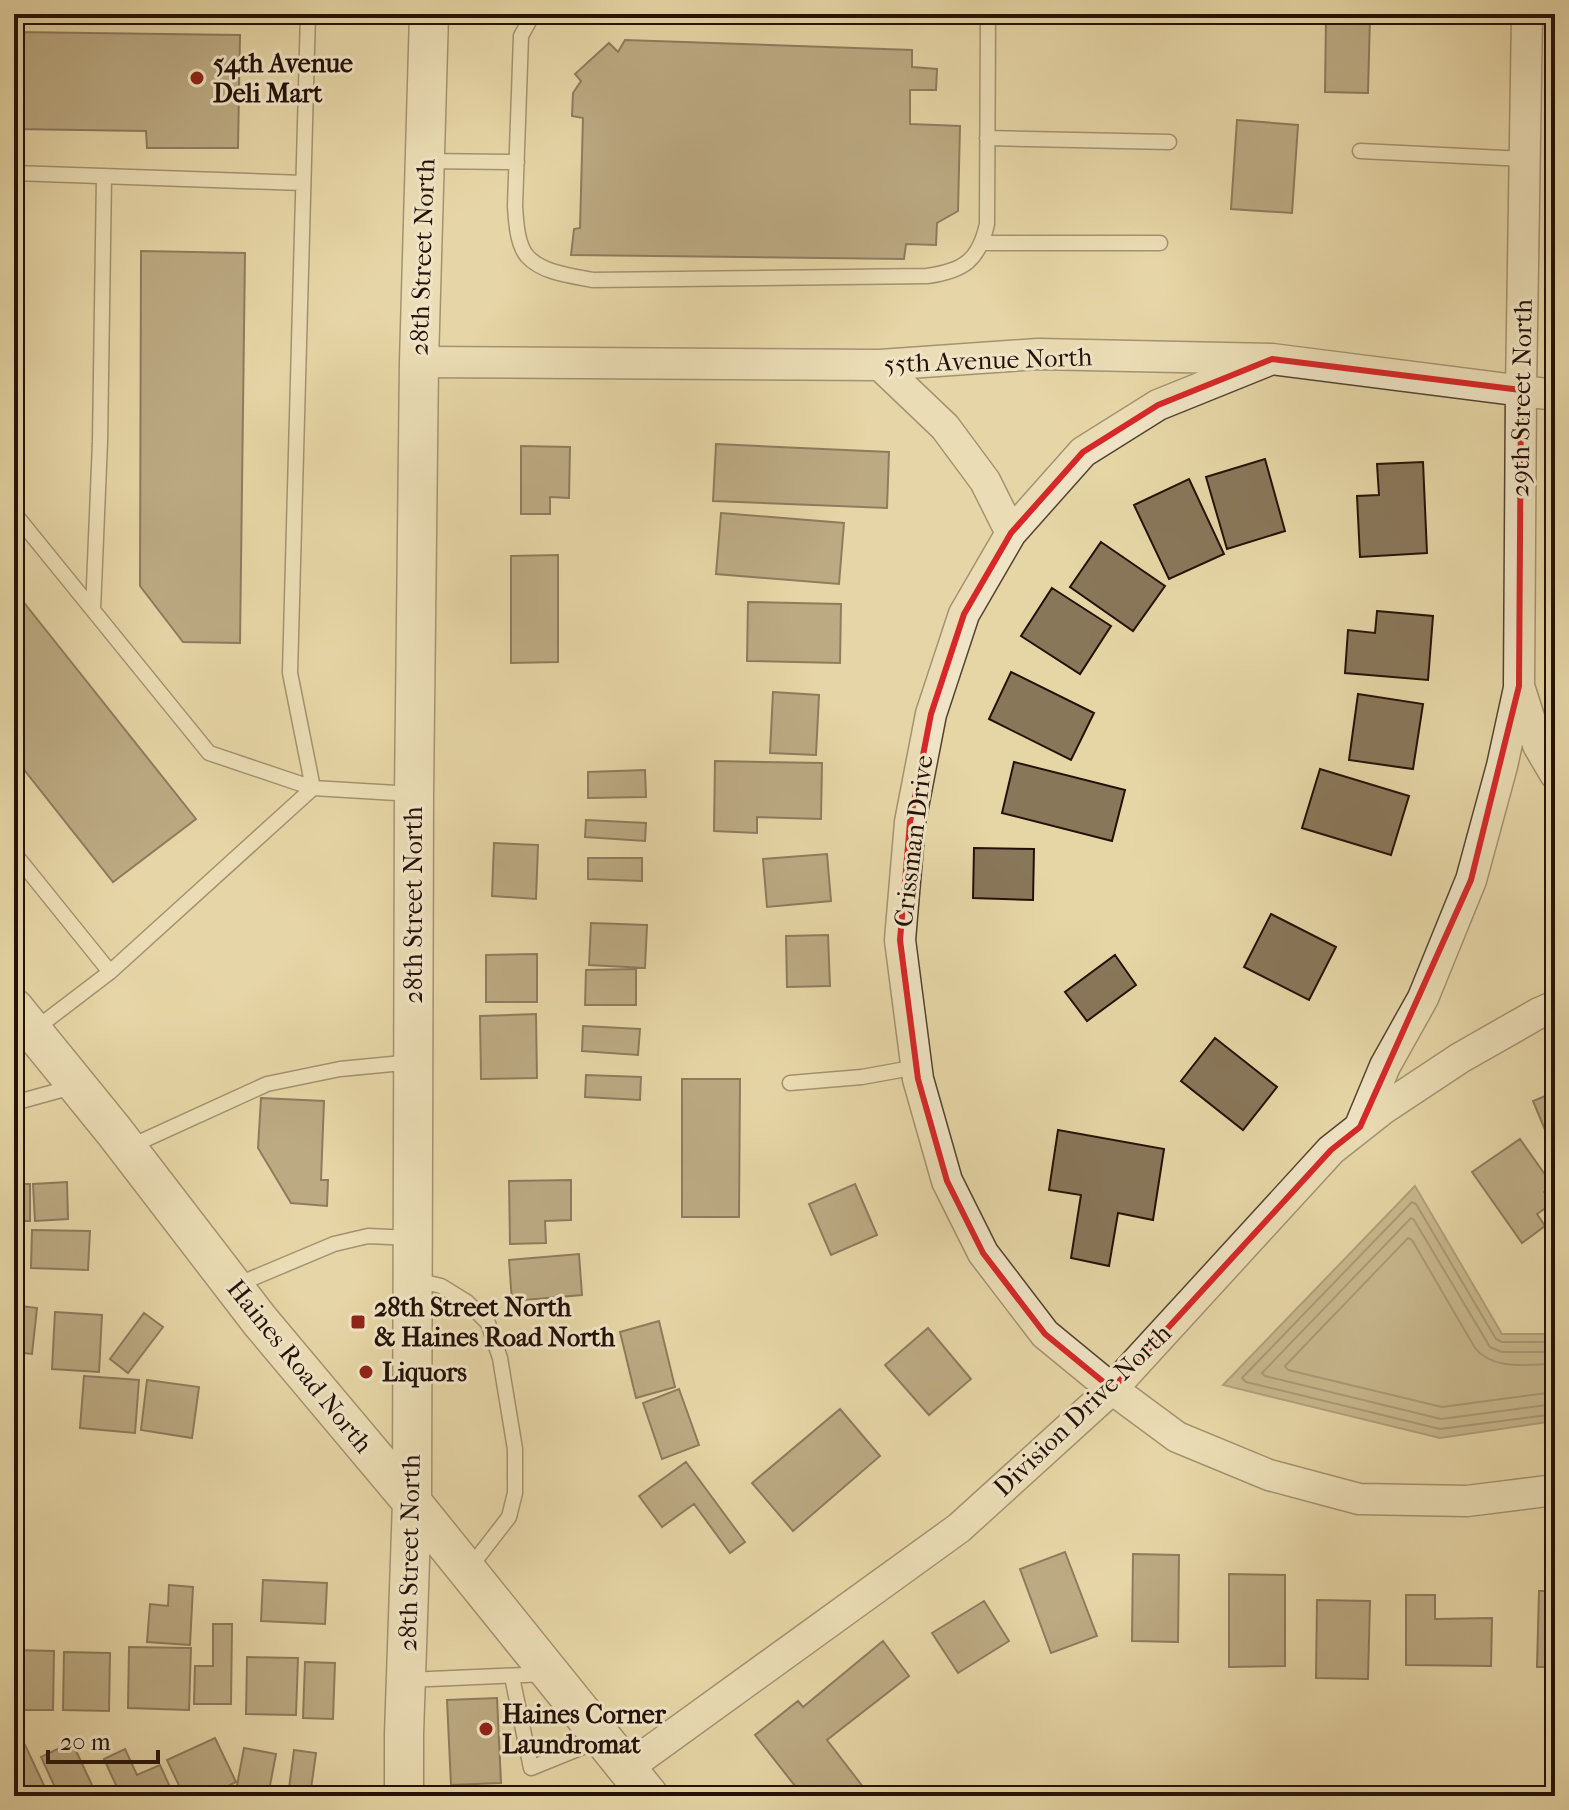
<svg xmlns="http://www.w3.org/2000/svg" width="1569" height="1810" viewBox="0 0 1569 1810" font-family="'IM FELL French Canon',serif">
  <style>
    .water { fill: #a49370; stroke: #715f46; stroke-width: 2 }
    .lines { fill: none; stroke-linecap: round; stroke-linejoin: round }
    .shore { stroke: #64523c; stroke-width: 2 }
    .building { fill: #89775a; stroke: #251108; stroke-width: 2 }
    .service-casing { stroke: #554230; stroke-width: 17 }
    .minor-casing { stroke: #554230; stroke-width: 33 }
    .tertiary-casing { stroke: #554230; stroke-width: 41 }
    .service { stroke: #efe4c5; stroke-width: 14 }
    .minor { stroke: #efe4c5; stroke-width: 30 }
    .tertiary { stroke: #efe4c5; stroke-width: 38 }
    .marked { fill: none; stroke: #d62828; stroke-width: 6; stroke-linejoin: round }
    .poi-dot { fill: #8f2418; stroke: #efe4c5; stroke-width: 3 }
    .labels { text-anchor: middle; stroke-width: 6; stroke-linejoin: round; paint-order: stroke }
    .poi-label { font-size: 26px; font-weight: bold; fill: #251108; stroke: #efe4c5; text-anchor: start }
    .street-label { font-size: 26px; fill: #251108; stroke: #efe4c5 }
  </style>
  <rect width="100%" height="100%" fill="#e6d6a6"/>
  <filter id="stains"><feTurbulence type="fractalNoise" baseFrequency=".0025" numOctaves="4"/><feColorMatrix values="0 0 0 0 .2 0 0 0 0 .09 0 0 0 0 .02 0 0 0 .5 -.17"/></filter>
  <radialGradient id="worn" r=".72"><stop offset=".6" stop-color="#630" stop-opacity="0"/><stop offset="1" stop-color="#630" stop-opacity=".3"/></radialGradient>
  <path class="water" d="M1415 1186 1502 1334H1555V1421L1440 1438 1223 1385Z"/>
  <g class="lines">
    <path class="shore" d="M1555 1342H1502L1496 1339 1416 1204 1412 1202 1242 1378 1246 1382 1440 1429 1555 1414
      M1555 1352H1502L1490 1347 1414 1220 1411 1218 1262 1373 1265 1376 1441 1419 1555 1404
      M1555 1364C1529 1364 1493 1371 1475 1348L1412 1240 1408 1238 1285 1366 1288 1370 1442 1407 1555 1392"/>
  </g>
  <path class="building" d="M1383 14H1429V18L1383 16Z
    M1326 17H1370L1368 93 1325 92Z
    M14 32 240 35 238 148H147L146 131 14 129Z
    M625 40 912 50V67L937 69 936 90H910V124L960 126 958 211 937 223 936 245 906 244 904 259 571 255 574 229 580 228 583 118 572 116 573 93 581 81 575 74 609 43 618 52Z
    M1237 120 1298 125 1292 213 1231 209Z
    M141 251 245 253 240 643 183 642 140 586Z
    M716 444 889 452 887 508 713 501Z
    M521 446 570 447 569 498 550 497V514H521Z
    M1265 459 1285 531 1227 549 1206 477Z
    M1423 462 1427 553 1360 557 1357 496 1379 495 1377 464Z
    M1189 479 1224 554 1169 579 1134 505Z
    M721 513 844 523 839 584 716 574Z
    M1101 542 1165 586 1133 631 1070 587Z
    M558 555V662L511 663V556Z
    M1052 588 1111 626 1080 674 1021 636Z
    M14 590 196 819 113 882 14 757Z
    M748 602 841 604 840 663 747 661Z
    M1377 611 1433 616 1428 680 1345 673 1348 630 1375 633Z
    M1011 672 1094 713 1071 760 989 719Z
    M773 692 819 695 816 755 770 753Z
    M1358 694 1423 704 1413 769 1349 760Z
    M715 761 822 763 821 819 757 817V833L714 831Z
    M1014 762 1125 790 1112 841 1002 813Z
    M1320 769 1409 796 1391 855 1302 828Z
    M645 770 646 797 588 798V772Z
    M586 820 646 823 645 841 585 837Z
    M494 843 538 845 536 899 492 896Z
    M974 848 1034 849 1033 900 973 898Z
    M827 854 831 901 767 907 763 859Z
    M588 858H642V881L588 879Z
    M1271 914 1336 947 1309 1000 1244 967Z
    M591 923 647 925 645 968 589 965Z
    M828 935 830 986 787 987 786 936Z
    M537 954V1002H486V955Z
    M1115 955 1136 985 1087 1021 1065 992Z
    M636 969V1005H585L586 970Z
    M536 1014 537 1078 481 1079 480 1016Z
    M583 1026 640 1029 638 1055 582 1051Z
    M1215 1038 1277 1087 1243 1130 1181 1081Z
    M586 1075 641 1077 640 1100 585 1097Z
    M682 1079H740L739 1217H682Z
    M1555 1092V1154L1533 1101Z
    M261 1098 324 1101 321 1180H328L327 1206 291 1203 258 1148Z
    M1058 1130 1164 1149 1153 1220 1118 1213 1109 1266 1071 1258 1081 1195 1049 1190Z
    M1520 1139 1553 1186 1544 1192 1553 1203 1537 1214 1545 1226 1522 1243 1472 1172Z
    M571 1180V1220L545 1221 546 1243 510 1244 509 1181Z
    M67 1182 68 1219 35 1221 33 1184Z
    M14 1184H30V1221H14Z
    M855 1184 877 1235 831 1255 809 1204Z
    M32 1230 90 1231 88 1270 31 1268Z
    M579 1254 582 1295 512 1301 509 1260Z
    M14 1305 37 1308 32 1354 14 1352Z
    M55 1312 102 1315 99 1372 52 1369Z
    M144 1313 163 1327 128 1373 110 1359Z
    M659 1321 675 1387 636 1398 620 1332Z
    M928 1328 971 1379 929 1415 885 1365Z
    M84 1376 139 1380 135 1433 80 1428Z
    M147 1380 199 1387 192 1438 141 1430Z
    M679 1389 699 1445 662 1459 643 1403Z
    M840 1409 880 1456 793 1531 752 1483Z
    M686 1462 745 1542 730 1553 694 1504 662 1527 639 1496Z
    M1065 1552 1097 1636 1051 1653 1020 1569Z
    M1133 1554 1179 1555 1178 1642 1132 1641Z
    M1229 1574 1285 1575V1666L1229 1667Z
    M263 1580 327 1583 325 1624 261 1621Z
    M169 1585 193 1587 190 1645 147 1642 150 1604 168 1606Z
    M1539 1591H1555V1667H1537Z
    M1406 1595H1435V1619L1492 1618 1491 1666 1406 1665Z
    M1317 1600 1370 1601 1368 1679 1316 1678Z
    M984 1601 1009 1641 958 1673 932 1633Z
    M213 1624H232L231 1704H194L195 1666H213Z
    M883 1641 909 1676 827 1740 870 1796H803L755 1735 798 1701 803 1707Z
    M129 1647 191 1648 189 1710 128 1708Z
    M14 1650 54 1651 53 1710H14Z
    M64 1652 110 1653 109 1711 63 1710Z
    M247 1657 298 1658 296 1715 246 1714Z
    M305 1662 335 1663 333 1719 303 1718Z
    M497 1698 501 1783 451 1785 447 1700Z
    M215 1738 236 1782 212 1794 213 1796H184L167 1760Z
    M72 1742 97 1796H59L41 1757Z
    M25 1745 49 1796H14V1750Z
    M244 1748 276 1754 268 1796H235Z
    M125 1749 137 1775 160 1765 174 1796H121L104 1759Z
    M294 1750 316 1753 310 1796H288Z"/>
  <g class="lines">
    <defs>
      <path id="service" d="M533 14 521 36 515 206C516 221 517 244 527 256 542 273 572 276 593 280L927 276C964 271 979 260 987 224L988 14
        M987 138 1169 142
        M1360 151 1525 159
        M425 161 517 162
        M14 173 303 183
        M983 243H1160
        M14 513 209 753 313 788 290 673 308 14
        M93 610 100 442 104 176
        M14 853 110 972 313 788 413 794
        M34 1030 110 972
        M790 1083 862 1077 917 1067
        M14 1103 72 1087
        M129 1147 267 1084 340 1069 413 1062
        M416 1280 441 1286 467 1302 488 1323 500 1358 515 1449V1493L509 1517 468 1570
        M234 1286 334 1244 368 1236 412 1238
        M512 1677 531 1768 600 1740
        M407 1680 546 1674"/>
      <path id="minor" d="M1527 14 1521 390 1519 686 1538 745 1555 774
        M1272 359 1158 405 1083 452 1011 533 964 614 931 714 910 822 900 940 918 1079 947 1181 983 1253 1045 1334 1112 1389 1177 1437 1269 1475 1359 1499 1467 1501 1555 1490
        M419 362 880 365 1038 354 1272 359 1555 395
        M880 365 945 427 985 481 1011 533
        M1360 1126 1385 1066 1423 998 1471 880 1502 766 1519 688
        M627 1768 959 1528 1112 1389 1331 1150 1383 1109 1460 1058 1539 1013 1555 1006"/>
      <path id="tertiary" d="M14 1008 114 1131 260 1321 412 1502 649 1796
        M404 1796V1734L412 1502 414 794 419 362 429 14"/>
    </defs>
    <use href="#service" class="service-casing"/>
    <use href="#minor" class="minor-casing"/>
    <use href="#tertiary" class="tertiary-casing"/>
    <use href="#service" class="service"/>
    <use href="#minor" class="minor"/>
    <use href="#tertiary" class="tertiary"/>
  </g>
  <path d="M0 0H1569V1810H0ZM1272 359 1521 390 1519 686 1471 880 1360 1127 1331 1150 1112 1389 1045 1334 983 1253 947 1181 918 1079 900 940 910 822 931 714 964 614 1011 533 1083 452 1158 405Z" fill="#e6d6a6" fill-opacity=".55" fill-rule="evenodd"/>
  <path class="marked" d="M1272 359 1521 390 1519 686 1471 880 1360 1127 1331 1150 1112 1389 1045 1334 983 1253 947 1181 918 1079 900 940 910 822 931 714 964 614 1011 533 1083 452 1158 405Z"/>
  <g class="poi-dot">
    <circle cx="197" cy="78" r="8"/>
    <rect x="350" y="1314" width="16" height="16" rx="4"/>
    <circle cx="366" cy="1372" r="8"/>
    <circle cx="486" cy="1729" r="8"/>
  </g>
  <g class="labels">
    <g class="poi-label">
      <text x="213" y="72">54th Avenue<tspan x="213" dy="30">Deli Mart</tspan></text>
      <text x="374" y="1316">28th Street North<tspan x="374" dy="30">&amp; Haines Road North</tspan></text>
      <text x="382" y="1381">Liquors</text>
      <text x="502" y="1723">Haines Corner<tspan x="502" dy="30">Laundromat</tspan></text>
    </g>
    <g class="street-label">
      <text transform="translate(422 257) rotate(-88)" y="9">28th Street North</text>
      <text transform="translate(988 360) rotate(-2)" y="9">55th Avenue North</text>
      <text transform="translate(1521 398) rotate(-89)" y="9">29th Street North</text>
      <text transform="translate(913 841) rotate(-83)" y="9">Crissman Drive</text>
      <text transform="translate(413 905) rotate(-90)" y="9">28th Street North</text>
      <text transform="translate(300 1366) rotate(51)" y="9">Haines Road North</text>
      <text transform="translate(1082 1410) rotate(-44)" y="9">Division Drive North</text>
      <text transform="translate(409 1553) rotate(-89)" y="9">28th Street North</text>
    </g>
  </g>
  <rect width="1569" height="1810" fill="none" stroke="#e6d6a6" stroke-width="48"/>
  <rect x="16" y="16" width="1537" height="1778" fill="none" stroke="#251108" stroke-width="4"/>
  <rect x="24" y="24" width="1521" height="1762" fill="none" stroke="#251108" stroke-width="2"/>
  <path d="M48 1750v12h110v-12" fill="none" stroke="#251108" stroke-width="4"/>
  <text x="60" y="1750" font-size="24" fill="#251108" stroke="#efe4c5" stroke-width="6" paint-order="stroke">20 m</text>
  <rect width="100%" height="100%" filter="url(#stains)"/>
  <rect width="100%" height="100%" fill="url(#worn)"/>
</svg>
